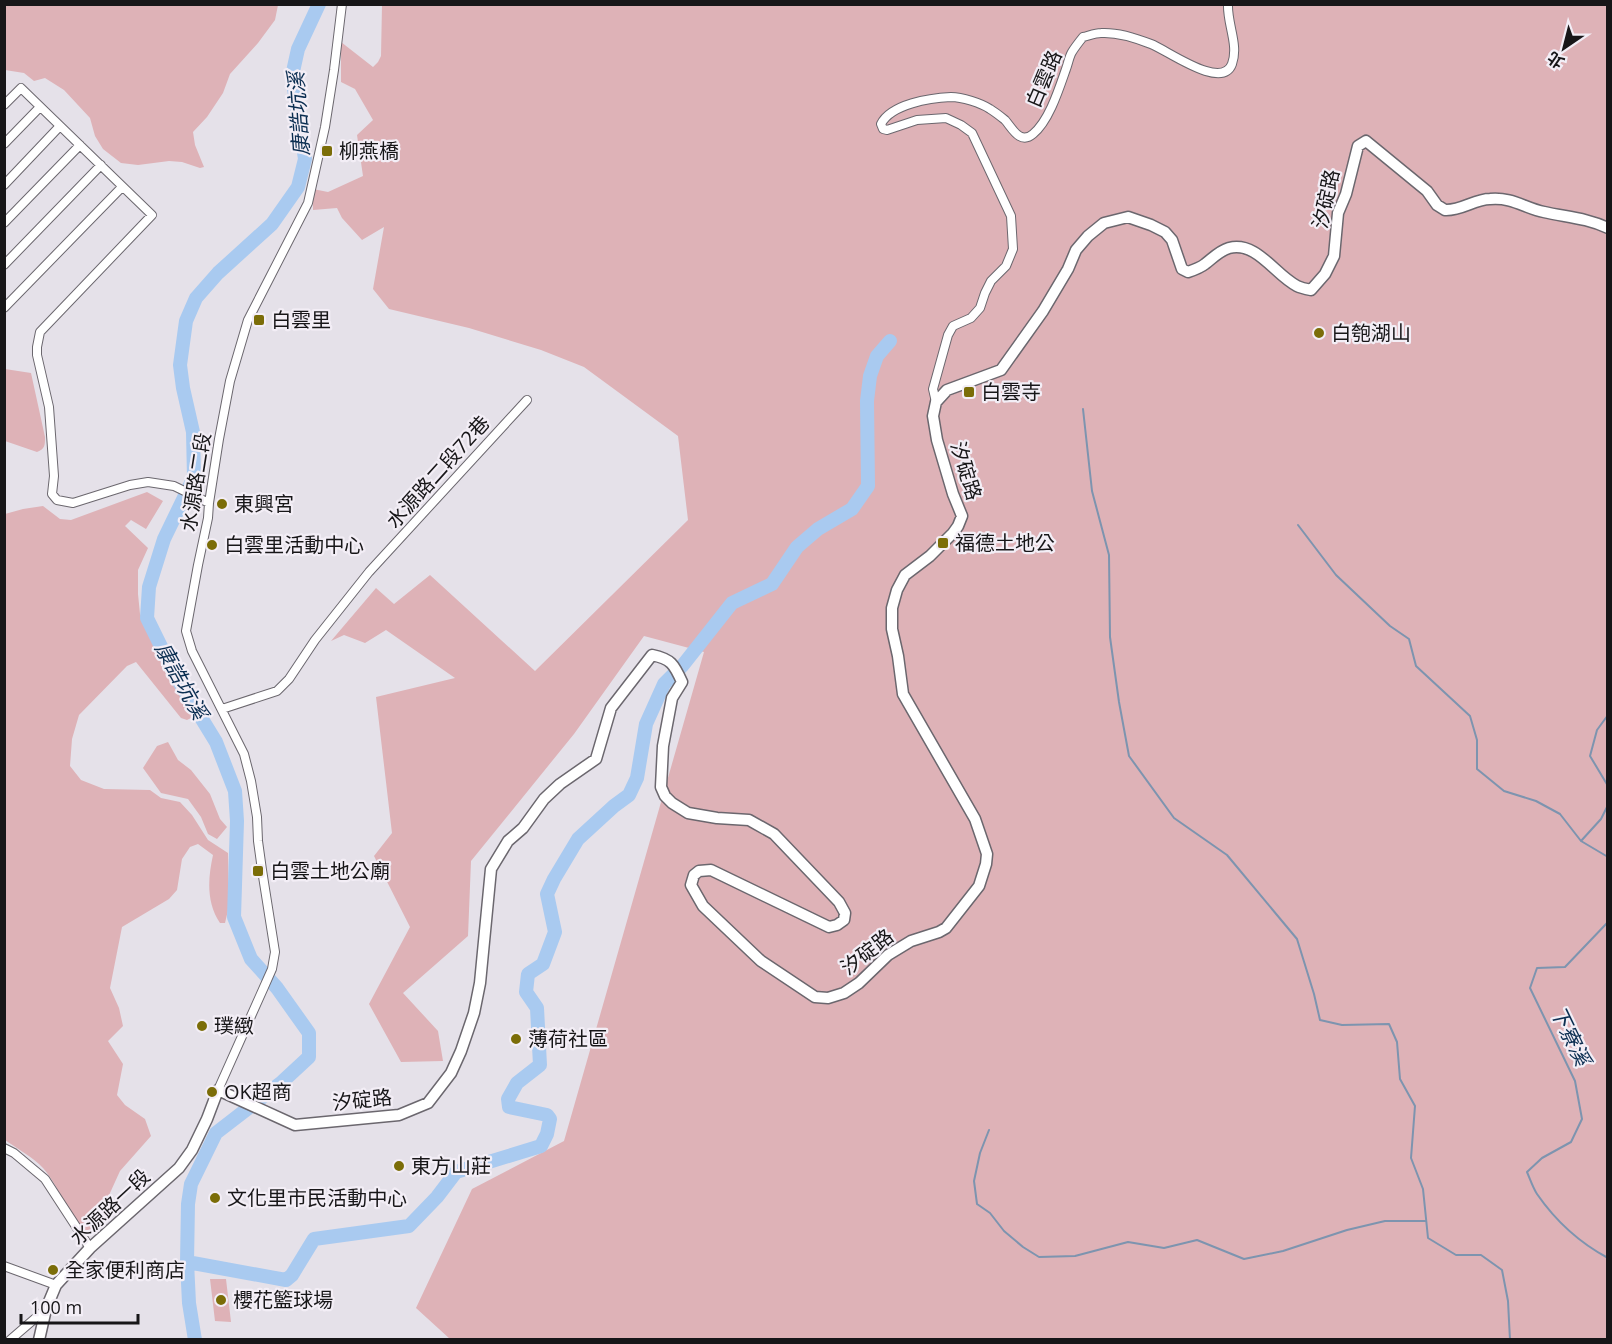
<svg xmlns="http://www.w3.org/2000/svg" width="1612" height="1344" viewBox="0 0 1612 1344" font-family="'Open Sans','Noto Sans TC',sans-serif">
  <style>
    .green { fill: #deb2b7 }
    .lines { fill: none; stroke-linecap: round; stroke-linejoin: round }
    .stream { stroke: #7d94af; stroke-width: 2 }
    .river { stroke: #a9caf0; stroke-width: 14 }
    .minor-casing { stroke: #6b676e; stroke-width: 10 }
    .tertiary-casing { stroke: #6b676e; stroke-width: 13 }
    .minor { stroke: #fff; stroke-width: 8 }
    .tertiary { stroke: #fff; stroke-width: 10 }
    .poi-dot { fill: #7b6d08; stroke: #f3eef6; stroke-width: 2 }
    .labels { text-anchor: middle; stroke-width: 4.5; stroke-linejoin: round; paint-order: stroke }
    .street-label { font-size: 20px; fill: #171618; stroke: #f3eef6 }
    .poi-label { font-size: 20px; fill: #171618; stroke: #f3eef6; text-anchor: start }
    .water-label { font-size: 21px; font-style: italic; fill: #0b2e51; stroke: #f3eef6 }
  </style>
  <rect width="100%" height="100%" fill="#e5e1e9"/>
  <path class="green" d="M4 5 5 4 278 5 275 20 258 43 230 74 223 93 207 117 193 132 195 145 204 167 200 168 182 162 169 161 138 165 121 163 103 149 95 136 90 118 64 90 45 78 34 81 24 73 5 70Z
    M382 5H1607V1339H450L416 1308 472 1189 564 1141 704 652 644 636 574 734 471 861 468 936 403 993 438 1031 443 1061 401 1062 369 1004 410 927 374 856 392 833 376 697 455 678 386 630 365 643 344 635 331 641 376 588 394 604 430 575 535 671 688 520 678 436 584 367 541 350 469 328 389 309 373 289 384 227 362 240 342 218 337 208 313 210V189L328 192 363 176 357 135 373 120 355 89 341 82V42L373 67 378 62 381 56Z
    M5 369 31 373 45 437C45 445 45 449 37 452L5 441Z
    M147 492 163 501 146 529 131 520 125 526 148 548 138 570V594L140 614 158 654 190 708 193 717 187 720 181 718 136 662 127 666 79 715 72 739 70 766 81 780 104 789 150 790 161 798 180 802 192 815 208 840 228 853 229 906 225 923H220C206 902 208 878 213 855L198 844 190 847 182 859 177 890 169 899 122 927 110 988 119 1008 123 1026 108 1041 123 1064 117 1095 125 1105 145 1119 151 1136 120 1171 100 1215 92 1229 86 1231C68 1216 59 1186 43 1168 34 1158 16 1148 5 1140V514L23 509 43 506 60 519 71 520Z
    M168 742 178 760 191 770 210 794 220 819 227 827 217 839 208 834 201 817 188 799 161 793 143 768 157 746Z
    M210 1279H226L231 1322 215 1321Z"/>
  <g class="lines">
    <path class="stream" d="M1083 409 1092 491 1109 555 1110 637 1119 702 1129 756 1174 818 1227 855 1297 939 1314 994 1320 1020 1342 1025 1389 1024 1397 1042 1400 1079 1415 1106 1411 1158 1423 1189 1428 1238 1456 1255H1481L1502 1270 1508 1301 1510 1340
      M1298 525 1336 575 1390 626 1409 639 1416 666 1470 716 1477 740V769L1504 791 1536 801 1560 814 1581 841 1608 857
      M1608 715 1597 730 1590 756 1608 786
      M1581 841 1601 819 1608 805
      M1608 922 1565 967 1537 968 1530 988 1575 1081 1582 1119 1571 1142 1542 1158 1527 1172C1530 1179 1533 1188 1537 1194 1555 1220 1580 1243 1608 1258
      M989 1130 980 1153 974 1181 977 1204 990 1213 1004 1231 1023 1247 1039 1257 1075 1256 1128 1242 1164 1248 1197 1240 1244 1259 1283 1251 1347 1230 1385 1221H1426"/>
    <path class="river" d="M187 1262 286 1280 292 1275 314 1239 409 1226 437 1197 456 1172 541 1146 547 1134 550 1119 547 1115 509 1107 508 1099 517 1083 540 1065 537 1008 526 992 528 974 543 964 555 932 547 894 554 879 578 839 614 806 629 795 637 778 646 724 664 684 683 665 732 603 772 584 797 547 818 529 852 509 868 486 867 401 870 376 877 356 890 341
      M195 1340 189 1303 187 1262 188 1204 191 1184 216 1133 282 1082 309 1057V1033L277 988 251 959 234 917 237 821 235 791 216 742 175 675 147 618 149 587 164 539 194 477 193 432 183 388 180 365 186 321 196 298 218 273 272 224 298 187 305 159 292 76 298 49 319 4"/>
    <defs>
      <path id="minor" d="M4 105 21 88 152 215 40 332 37 347V355L49 407 54 476 52 494 57 500 73 503 130 485 148 482 174 486 209 503
        M4 144 40 107
        M4 185 60 126
        M4 223 80 145
        M4 265 101 165
        M4 308 122 187
        M936 402 933 389 948 335 953 326 971 318 980 308 985 293 991 281 1006 266 1013 249 1011 216 972 133 961 125 946 118 917 120 887 130 883 129 881 124C891 104 930 98 951 97 962 97 981 103 990 109 995 112 1000 116 1005 120 1012 128 1020 145 1033 134 1049 121 1059 89 1066 69 1068 64 1069 57 1072 52 1075 47 1079 42 1083 37 1088 36 1095 33 1101 33 1117 32 1136 38 1151 44 1167 50 1222 91 1232 64 1239 45 1227 24 1228 4
        M222 709 277 691 289 679 315 640 369 572 527 400
        M218 1090 264 987 272 969 275 952 262 870 258 841 257 817 251 781 244 754 192 651 186 631 198 565 208 518 209 503 219 439 230 381 248 320 308 203 325 127 334 70 342 4
        M4 1148 14 1153 45 1179 90 1248
        M4 1266 56 1285
        M10 1340 46 1309"/>
      <path id="tertiary" d="M39 1340 46 1309 56 1285 90 1248 179 1168 192 1150 207 1119 218 1090 295 1125 399 1115 428 1103 451 1073 461 1051 474 1013 480 983 491 869 508 841 523 828 544 799 560 784 596 759 611 708 652 655C671 659 674 664 682 682L672 698 663 746 661 787 665 796 672 803 688 813 717 818 749 820 774 834 839 902 845 913 844 920 837 925 829 927 711 870 699 871 694 875 691 885 703 906 761 961 815 997 828 998 844 993 859 983 888 955 911 941 939 932 946 928 979 886 986 864 987 854 975 819 903 694 898 656 892 629V608L897 590 905 575 930 556 953 533 958 526 962 516 953 494 937 440 933 416 936 402 947 390 1001 370 1043 311 1068 269 1076 250 1088 236 1104 223 1128 217 1151 225 1165 232 1172 240 1182 269 1188 272C1194 270 1200 268 1205 264 1213 258 1219 251 1229 248 1257 241 1274 274 1297 286 1301 288 1306 289 1311 290L1325 274 1334 256 1338 213 1346 194 1358 146 1366 141 1427 191 1437 205 1445 210C1461 211 1475 199 1490 199 1513 197 1524 208 1544 212 1566 217 1587 218 1608 228"/>
    </defs>
    <use href="#minor" class="minor-casing"/>
    <use href="#tertiary" class="tertiary-casing"/>
    <use href="#minor" class="minor"/>
    <use href="#tertiary" class="tertiary"/>
  </g>
  <g class="poi-dot">
    <rect x="321" y="145" width="12" height="12" rx="3"/>
    <rect x="253" y="314" width="12" height="12" rx="3"/>
    <circle cx="1319" cy="333" r="6"/>
    <rect x="963" y="386" width="12" height="12" rx="3"/>
    <circle cx="222" cy="504" r="6"/>
    <rect x="937" y="537" width="12" height="12" rx="3"/>
    <circle cx="212" cy="545" r="6"/>
    <rect x="252" y="865" width="12" height="12" rx="3"/>
    <circle cx="202" cy="1026" r="6"/>
    <circle cx="516" cy="1039" r="6"/>
    <circle cx="212" cy="1092" r="6"/>
    <circle cx="399" cy="1166" r="6"/>
    <circle cx="215" cy="1198" r="6"/>
    <circle cx="53" cy="1270" r="6"/>
    <circle cx="221" cy="1300" r="6"/>
  </g>
  <g class="labels">
    <g class="street-label">
      <text transform="translate(1044 79) rotate(-67)" y="7">白雲路</text>
      <text transform="translate(1326 199) rotate(-78)" y="7">汐碇路</text>
      <text transform="translate(966 471) rotate(73)" y="7">汐碇路</text>
      <text transform="translate(438 472) rotate(-48)" y="7">水源路二段72巷</text>
      <text transform="translate(196 482) rotate(-81)" y="7">水源路二段</text>
      <text transform="translate(867 952) rotate(-38)" y="7">汐碇路</text>
      <text transform="translate(362 1100) rotate(-6)" y="7">汐碇路</text>
      <text transform="translate(110 1207) rotate(-43)" y="7">水源路一段</text>
    </g>
    <g class="poi-label">
      <text x="339" y="158">柳燕橋</text>
      <text x="271" y="327">白雲里</text>
      <text x="1331" y="340">白匏湖山</text>
      <text x="981" y="399">白雲寺</text>
      <text x="234" y="511">東興宮</text>
      <text x="955" y="550">福德土地公</text>
      <text x="224" y="552">白雲里活動中心</text>
      <text x="270" y="878">白雲土地公廟</text>
      <text x="214" y="1033">璞緻</text>
      <text x="528" y="1046">薄荷社區</text>
      <text x="224" y="1099">OK超商</text>
      <text x="411" y="1173">東方山莊</text>
      <text x="227" y="1205">文化里市民活動中心</text>
      <text x="65" y="1277">全家便利商店</text>
      <text x="233" y="1307">櫻花籃球場</text>
    </g>
    <g class="water-label">
      <text transform="translate(299 114) rotate(-94)" y="7">康誥坑溪</text>
      <text transform="translate(181 681) rotate(61)" y="7">康誥坑溪</text>
      <text transform="translate(1570 1036) rotate(64)" y="7">下寮溪</text>
    </g>
  </g>
  <rect width="1612" height="1344" fill="none" stroke="#171618" stroke-width="12"/>
  <g transform="translate(1564 48) rotate(215)" stroke="#f3eef6" stroke-width="4.5" paint-order="stroke">
  <path d="M0-4.5L10 22L0 15L-10 22Z" fill="#171618"/>
  <text y="-9" font-size="16" font-weight="bold" text-anchor="middle" fill="#171618">北</text>
  </g>
  <path d="M21 1314v9h117v-9" fill="none" stroke="#171618" stroke-width="3"/>
  <text x="30" y="1314" font-size="18" fill="#171618" stroke="#f3eef6" stroke-width="4.5" paint-order="stroke">100 m</text>
</svg>
